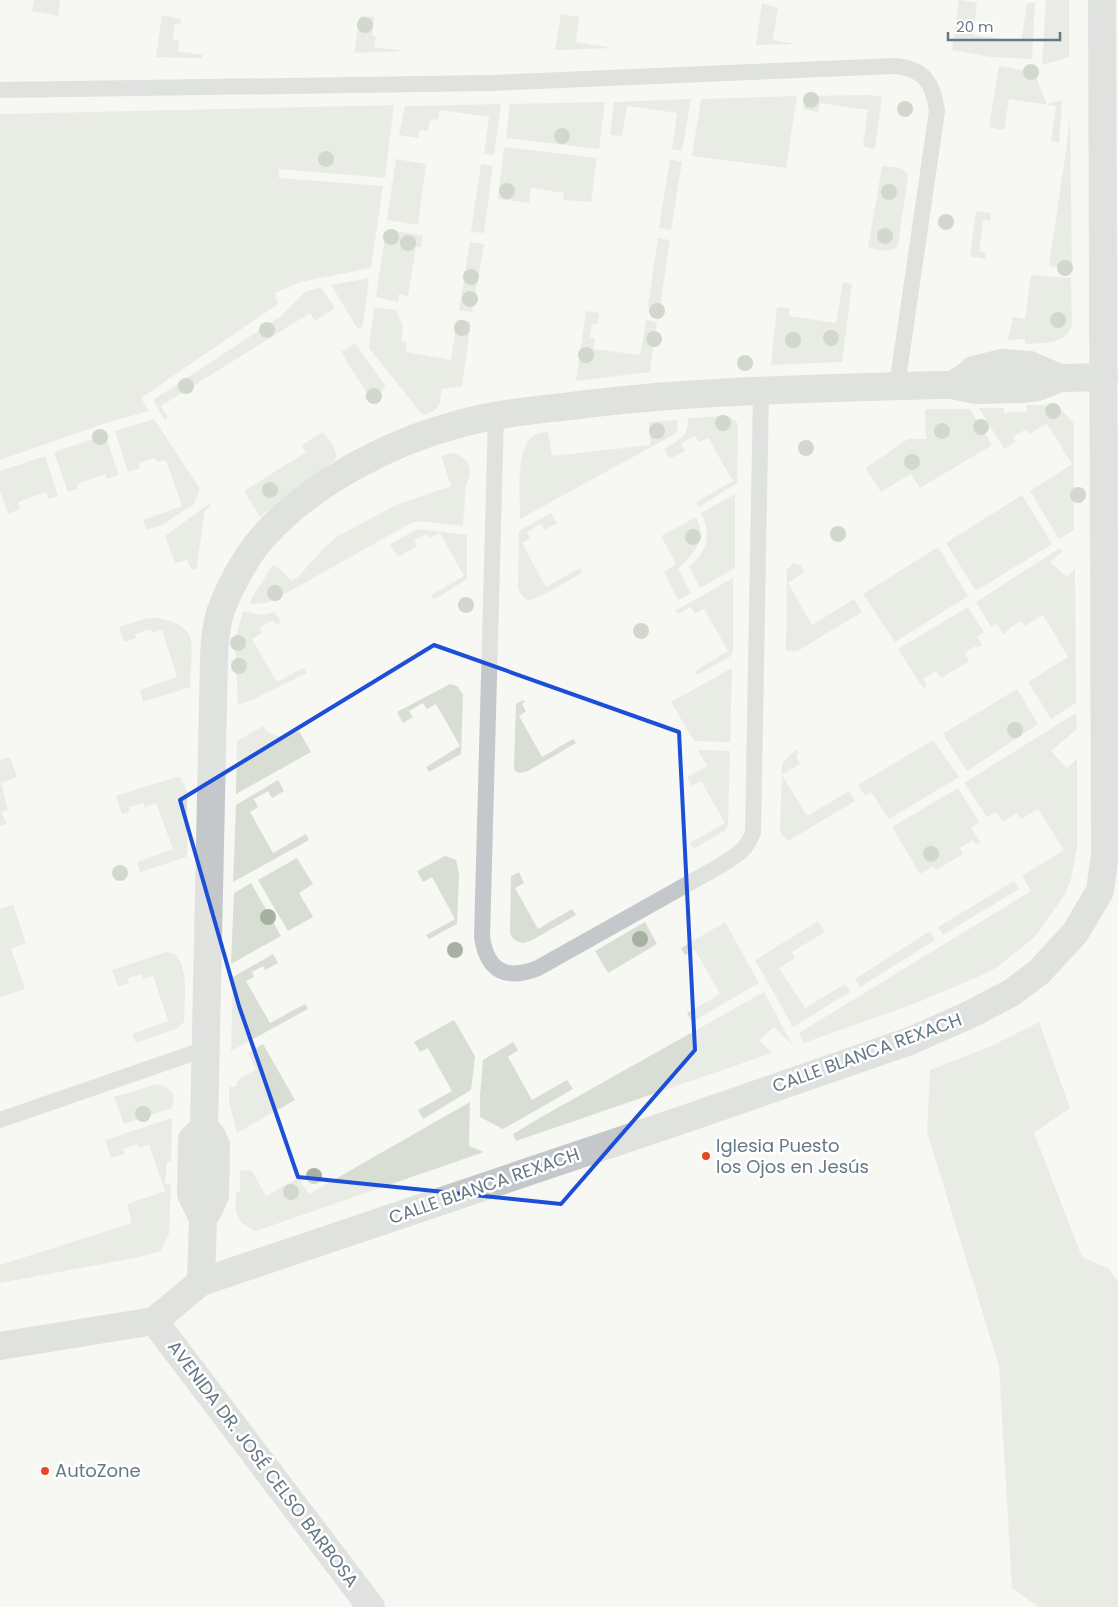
<svg xmlns="http://www.w3.org/2000/svg" width="1118" height="1607" viewBox="0 0 1118 1607" font-family="Poppins,sans-serif">
  <style>
    .green { fill: #d8ded4 }
    .lines { fill: none; stroke-linecap: round; stroke-linejoin: round }
    .service { stroke: #c4c8cb; stroke-width: 16 }
    .minor { stroke: #c4c8cb; stroke-width: 28 }
    .tertiary { stroke: #c4c8cb; stroke-width: 28 }
    .tree { fill: #a7b1a2 }
    .marked { fill: none; stroke: #1d4ed8; stroke-width: 4; stroke-linejoin: round }
    .poi-dot { fill: #e84821; stroke: #fff; stroke-width: 2 }
    .labels { text-anchor: middle; stroke-width: 5; stroke-linejoin: round; paint-order: stroke }
    .street-label { font-size: 18px; fill: #657885; stroke: #fff }
    .poi-label { font-size: 18px; fill: #657885; stroke: #fff; text-anchor: start }
  </style>
  <rect width="100%" height="100%" fill="#f7f7f3"/>
  <path class="green" d="M34 0H60L58 16 32 11Z
    M959 0 977 3 973 35 1021 42 1027 3H1035L1032 59 991 57 952 50Z
    M1046 0H1069V57L1042 65Z
    M762 3 778 8 773 40 795 44 756 45Z
    M561 14 579 17 576 42 613 48 555 50Z
    M162 15 181 19 180 25 175 24 173 40 179 41 178 51 203 55 201 58 156 57Z
    M360 16 375 17 372 36 376 37 374 47 405 51 354 53Z
    M999 66 1034 72 1047 104 1062 100 1059 143 1051 141 1056 106 1009 99 1004 130 989 127Z
    M870 95 882 97 875 149 865 147 864 145H863L868 110 820 103 818 112 803 109 805 96Z
    M797 96 786 168 692 156 701 99Z
    M691 99 682 151 672 149 677 113 627 106 622 136 610 135 614 102Z
    M605 102 599 149 506 138 510 104Z
    M501 104 494 155 484 154 489 117 440 110 438 120 432 119 430 122 428 131 420 130 418 138 399 135 405 106Z
    M394 105 385 178 279 169V178L383 186 371 268 300 282 275 293 278 304 141 398 149 411 106 423 0 460V114Z
    M1070 117 1072 268 1049 266 1066 151Z
    M504 147 597 158 591 202 563 200 564 193 531 188 529 203 498 199Z
    M396 159 426 164 418 225 387 220Z
    M670 159 682 162 671 230 659 228Z
    M481 164 493 166 484 233 471 232Z
    M882 166C891 167 903 166 908 176L898 246C891 254 878 249 868 248Z
    M976 211 991 213 990 221 983 220 979 251 986 252 985 259 970 256Z
    M386 230 423 235 421 247H416L408 296 399 294 398 302 376 297Z
    M658 238 670 240 660 308 648 307Z
    M470 242 484 244 472 312 459 310Z
    M1031 275 1071 278 1072 325C1067 345 1042 343 1025 344V339L1008 340 1013 317 1025 319Z
    M369 278 363 325 360 329 357 328 331 285Z
    M843 282 852 284 842 362 771 365 777 307 789 308V316L836 323Z
    M321 287 335 308 315 321 310 313 161 406 168 418 165 420 153 400 281 316 305 292Z
    M374 307 396 310 403 327 401 341 407 343 406 352 451 360 457 319 471 322 462 386 442 389 440 398 441 402 437 407V409L424 415 420 412 369 348Z
    M586 311 599 313 598 324H592L590 337 595 339 594 349 640 355 646 320 657 322 650 372 576 381Z
    M355 343 386 387 366 400 364 397 368 395 341 352Z
    M1027 405C1047 404 1063 406 1074 424V530L1059 539 1030 491 1072 464 1047 424 1029 434 1026 429 1013 437 1016 442 1004 449 979 408H1004V413L1027 411Z
    M925 409H970L992 445 920 488 911 474 881 492 866 469 867 467 908 439H926Z
    M725 416C731 417 736 419 738 425L737 483 699 507 696 502 733 481 708 438 699 442 695 436 681 443 685 451 670 459 664 449C679 440 689 437 688 418Z
    M154 419 200 489 194 504 162 525 147 530 143 520 182 506 166 460 157 462 155 458 139 463 140 468 128 472 115 431Z
    M677 420 678 429 675 434 520 519C520 499 515 449 533 436 537 433 543 432 548 432L552 456 650 445 649 422Z
    M323 432C329 440 339 450 335 460L260 517 244 491 306 452 302 445Z
    M105 435 119 475 107 479 105 474 77 484 78 489 68 492 54 452Z
    M451 453C468 455 475 470 466 484L463 526 421 521 411 523 274 600 266 603 250 604 251 599 273 565H275L292 581 298 577 323 549 336 537 396 505 451 486 441 456Z
    M45 456 58 496 49 499 46 492 18 502 20 509 8 514 0 491V471Z
    M735 494V568L700 588 689 567C707 552 712 535 701 513Z
    M1022 495 1052 544 976 591 946 543Z
    M210 503 211 506 205 510 196 570 191 569 187 560 175 563 165 536Z
    M551 513 557 523 545 530 541 524 527 532 530 538 522 543 546 587 580 568 583 572C574 577 535 602 528 600 523 598 520 593 518 588L519 531Z
    M696 517C708 540 694 553 678 569L691 593 678 600 664 572 676 564 661 536Z
    M418 529 467 535V579L434 600 431 595 464 576 440 533 430 538 427 534 414 540 417 546 398 557 390 544Z
    M938 547 968 596 895 642 863 594Z
    M1060 548 1063 551 1050 562 1067 577 1075 569 1076 703 1051 719 1028 682 1068 657 1043 615 1025 626 1021 621 1009 628V630L1003 634 997 624 991 627 976 602Z
    M793 563 800 565 805 572 788 583 812 625 854 599 862 612 801 649 796 651H787L786 649 787 570Z
    M733 578V652L731 656 697 675 695 671 728 651 704 609 695 614 691 607 678 614 675 611Z
    M968 607 984 632 977 637 983 645 977 648 976 646 965 653 969 661 941 678 936 671 923 679 927 686 923 688 898 649Z
    M243 611 262 615 275 612 281 622 276 625 273 620 259 628 262 633 252 639 277 682 303 668 307 673 254 699 238 705 235 641Z
    M148 618C162 617 187 623 191 639 193 651 190 674 190 687L143 702 140 690 177 677 162 630 152 633 151 629 135 634 136 638 124 642 119 627Z
    M732 668 730 742 694 741 671 702Z
    M450 684 457 686 463 694 461 754 429 772 426 767 460 746 436 704 427 709 423 703 409 711 413 717 403 723 397 712Z
    M1017 689 1038 724 967 771 944 736H945L944 733Z
    M523 700 525 701 522 704 526 711 519 716 542 757 573 739 576 743 528 771 519 773 515 771 514 767 516 704Z
    M1076 713 1077 729 1051 751 1067 768 1077 759V847L1071 879 1065 894 1035 937 997 967 980 976 916 1003 804 1043 799 1033 1031 891 1022 876 1064 850 1038 809 1021 819 1017 813 1003 822 996 812 987 817 964 783Z
    M263 726C271 740 286 737 299 731L311 752 236 794 237 741Z
    M933 740 959 777 889 819 871 792 865 796 858 785Z
    M796 749 799 754 796 756 800 764 782 775 807 816 849 791 855 801 788 841 780 832 782 764Z
    M698 750 730 751 728 825 726 830 693 849 690 843 725 823 701 781 692 786 687 777 707 766Z
    M10 757 17 777 1 783 8 810 1 812 7 824 0 826V760Z
    M176 777H179L182 780 187 791V855L186 857 140 872 137 862 173 849 156 803 145 807 143 803 129 807 130 812 122 814 116 796Z
    M278 780 284 791 272 798 268 791 254 799 258 807 250 812 273 853 306 834 309 840 233 882 236 805Z
    M958 788 979 822 971 828 981 842 976 845 973 840 960 848 963 854 936 870 933 866 920 874 892 827Z
    M445 856 456 860 459 874 457 924 429 939 426 935 455 919 432 877 423 882 417 871Z
    M297 858 313 884 299 893 313 917 288 931 258 880Z
    M519 872 524 883 515 888 538 929 572 909 576 915 534 939 524 943C518 942 512 940 510 933L511 876Z
    M1014 881 1019 889 943 935 938 927Z
    M251 883 281 936 231 964 234 893Z
    M13 904 26 943 11 949 25 989 0 997V909Z
    M818 921 825 932 792 952 795 958 779 968 805 1008 845 984 850 992 793 1027 755 960Z
    M645 922 657 944 608 973 595 951Z
    M725 922 759 983 692 1022 687 1013 720 994 695 950 685 955 681 948Z
    M930 931 935 940 860 987 855 979Z
    M166 952C192 952 184 1005 184 1022L178 1028 136 1043 132 1034 168 1021 153 976 143 979 141 974 128 978 129 983 118 987 112 970Z
    M273 954 278 963 265 970 263 966 252 972 254 977 246 981 270 1023 305 1004 308 1009 231 1051 233 977Z
    M764 992 793 1046 774 1027 759 1040 772 1053 516 1141 513 1134 543 1116Z
    M454 1020 475 1056 471 1090 423 1119 418 1110 452 1091 428 1048 420 1052 414 1042Z
    M1039 1022 1070 1108 1034 1133 1082 1257 1109 1269 1118 1282V1607H1039L1012 1588 999 1366 927 1132 930 1070 991 1046Z
    M513 1042 518 1050 508 1057 532 1100 567 1080 573 1089 503 1129 480 1117V1095L483 1060Z
    M263 1044 295 1100 237 1133 229 1102V1087H236L238 1080 256 1069 248 1053Z
    M157 1084C165 1086 169 1088 174 1095L172 1108 124 1124 114 1097Z
    M470 1102 469 1146 484 1152 256 1231C235 1222 235 1213 236 1192L240 1191V1170L252 1171 266 1196 298 1178 309 1194Z
    M172 1118 171 1161 167 1162 165 1183 171 1184 169 1233 161 1251 140 1257 0 1283V1265L132 1223 127 1204 165 1191 149 1145 138 1148 137 1144 123 1149 124 1154 111 1158 105 1140Z"/>
  <g class="lines">
    <path class="service" d="M0 90 491 83 894 66C924 68 933 83 937 111L897 386
      M496 416 482 937C487 971 506 981 538 968L718 867C735 856 746 852 753 832L761 390
      M0 1120 205 1049"/>
    <path class="minor" d="M952 385 967 376 973 370 1003 363 1030 365 1060 378
      M203 1219 191 1194 192 1139 204 1128 214 656C215 640 216 624 221 610 230 586 246 556 263 537 311 483 390 442 459 424 495 414 534 410 571 406 693 390 816 389 938 385H952L976 390 1020 389 1038 387 1060 378 1104 377
      M201 1282 203 1219 209 1209 215 1196 216 1155V1145L212 1136 204 1128
      M154 1321 371 1607"/>
    <path class="tertiary" d="M0 1346 154 1321 201 1282 679 1121 910 1041 971 1014 1011 993 1039 972 1075 933 1100 891 1105 854 1102 0"/>
  </g>
  <g class="tree">
    <circle cx="365" cy="25" r="8"/>
    <circle cx="1031" cy="72" r="8"/>
    <circle cx="811" cy="100" r="8"/>
    <circle cx="905" cy="109" r="8"/>
    <circle cx="562" cy="136" r="8"/>
    <circle cx="326" cy="159" r="8"/>
    <circle cx="507" cy="191" r="8"/>
    <circle cx="889" cy="192" r="8"/>
    <circle cx="946" cy="222" r="8"/>
    <circle cx="885" cy="236" r="8"/>
    <circle cx="391" cy="237" r="8"/>
    <circle cx="408" cy="243" r="8"/>
    <circle cx="1065" cy="268" r="8"/>
    <circle cx="471" cy="277" r="8"/>
    <circle cx="470" cy="299" r="8"/>
    <circle cx="657" cy="311" r="8"/>
    <circle cx="1058" cy="320" r="8"/>
    <circle cx="462" cy="328" r="8"/>
    <circle cx="267" cy="330" r="8"/>
    <circle cx="831" cy="338" r="8"/>
    <circle cx="654" cy="339" r="8"/>
    <circle cx="793" cy="340" r="8"/>
    <circle cx="586" cy="355" r="8"/>
    <circle cx="745" cy="363" r="8"/>
    <circle cx="186" cy="386" r="8"/>
    <circle cx="374" cy="396" r="8"/>
    <circle cx="1053" cy="411" r="8"/>
    <circle cx="723" cy="423" r="8"/>
    <circle cx="981" cy="427" r="8"/>
    <circle cx="657" cy="431" r="8"/>
    <circle cx="942" cy="431" r="8"/>
    <circle cx="100" cy="437" r="8"/>
    <circle cx="806" cy="448" r="8"/>
    <circle cx="912" cy="462" r="8"/>
    <circle cx="270" cy="490" r="8"/>
    <circle cx="1078" cy="495" r="8"/>
    <circle cx="838" cy="534" r="8"/>
    <circle cx="693" cy="537" r="8"/>
    <circle cx="275" cy="593" r="8"/>
    <circle cx="466" cy="605" r="8"/>
    <circle cx="641" cy="631" r="8"/>
    <circle cx="238" cy="643" r="8"/>
    <circle cx="239" cy="666" r="8"/>
    <circle cx="1015" cy="730" r="8"/>
    <circle cx="931" cy="854" r="8"/>
    <circle cx="120" cy="873" r="8"/>
    <circle cx="268" cy="917" r="8"/>
    <circle cx="640" cy="939" r="8"/>
    <circle cx="455" cy="950" r="8"/>
    <circle cx="143" cy="1114" r="8"/>
    <circle cx="314" cy="1176" r="8"/>
    <circle cx="291" cy="1192" r="8"/>
  </g>
  <path d="M0 0H1118V1607H0ZM434 645 679 732 695 1050 561 1204 298 1177 239 1006 180 800Z" fill="#f7f7f3" fill-opacity=".55" fill-rule="evenodd"/>
  <path class="marked" d="M434 645 679 732 695 1050 561 1204 298 1177 239 1006 180 800Z"/>
  <g class="poi-dot">
    <circle cx="706" cy="1156" r="5"/>
    <circle cx="45" cy="1471" r="5"/>
  </g>
  <g class="labels">
    <g class="street-label">
      <text transform="translate(867 1053) rotate(-20)" y="6">CALLE BLANCA REXACH</text>
      <text transform="translate(484 1186) rotate(-19)" y="6">CALLE BLANCA REXACH</text>
      <text transform="translate(263 1464) rotate(53)" y="6">AVENIDA DR. JOSÉ CELSO BARBOSA</text>
    </g>
    <g class="poi-label">
      <text x="716" y="1152">Iglesia Puesto<tspan x="716" dy="21">los Ojos en Jesús</tspan></text>
      <text x="55" y="1477">AutoZone</text>
    </g>
  </g>
  <path d="M948 32v8h112v-8" fill="none" stroke="#657885" stroke-width="2.5"/>
  <text x="956" y="32" font-size="15" fill="#657885" stroke="#ffffff" stroke-width="4" paint-order="stroke">20 m</text>
</svg>
